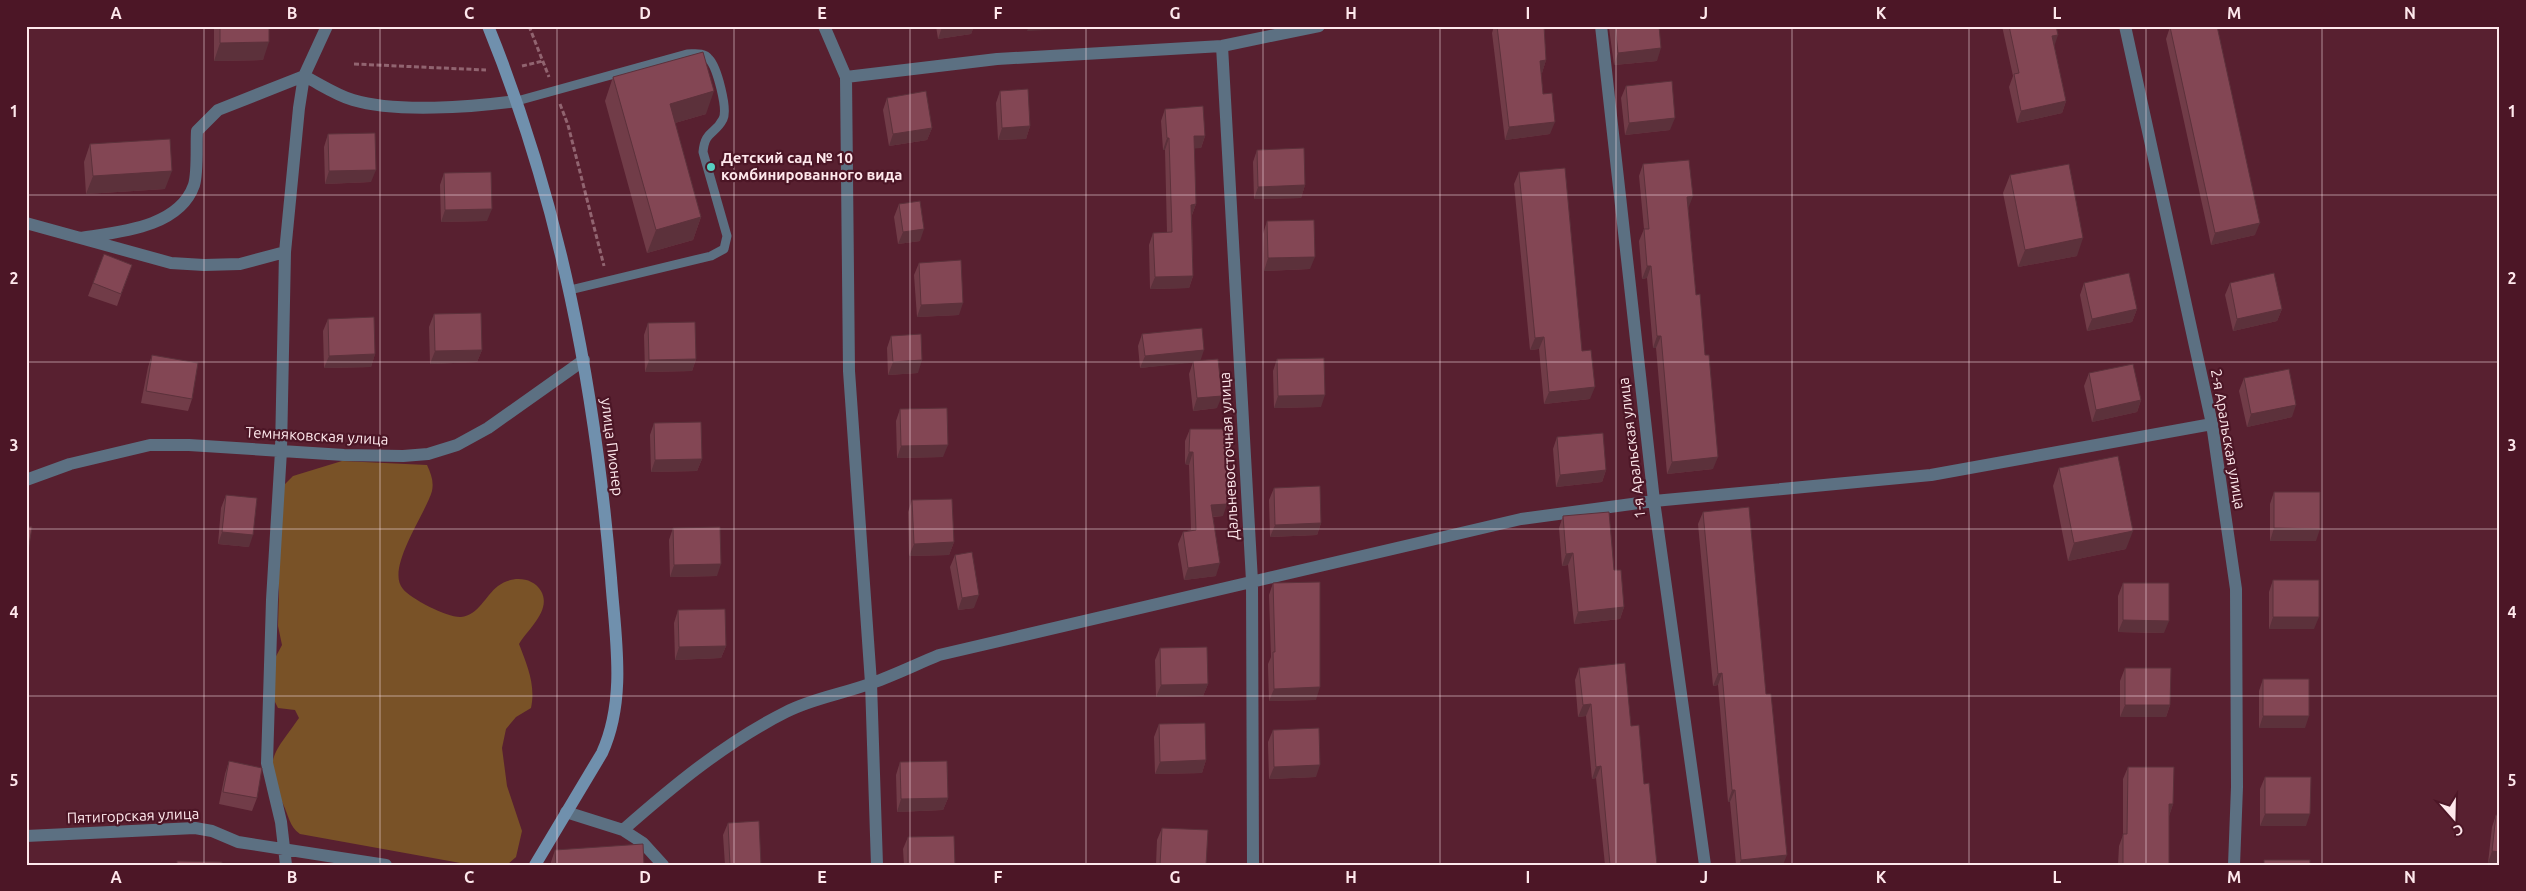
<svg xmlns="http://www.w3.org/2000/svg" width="2526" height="891" viewBox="0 0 2526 891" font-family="Ubuntu,sans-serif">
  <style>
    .green { fill: #795227 }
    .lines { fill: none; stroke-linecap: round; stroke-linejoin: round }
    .path { stroke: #916470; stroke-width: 3; stroke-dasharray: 5 2.5; stroke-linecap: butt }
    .lane { stroke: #5c7082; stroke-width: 9 }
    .street { stroke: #5c7082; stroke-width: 12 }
    .secondary { stroke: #7090ad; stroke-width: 12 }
    .wall { fill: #713c48 }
    .shaded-wall { fill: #5c313b }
    .building { fill: #834654; stroke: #5c313b }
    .grid { fill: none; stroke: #fee8ec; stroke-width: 1; stroke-opacity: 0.55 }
    .poi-dot { fill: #57cec1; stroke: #4c1626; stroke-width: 2 }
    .labels { text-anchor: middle; stroke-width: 4.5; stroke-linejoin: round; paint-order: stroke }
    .poi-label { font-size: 15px; font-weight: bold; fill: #fee8ec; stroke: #4c1626; text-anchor: start }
    .street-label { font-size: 15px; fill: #fee8ec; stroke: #4c1626 }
    .neatline { fill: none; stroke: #fee8ec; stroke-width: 2 }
    .grid-label { font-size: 16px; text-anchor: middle; font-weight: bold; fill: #fee8ec }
  </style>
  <rect width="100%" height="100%" fill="#582030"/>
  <path class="green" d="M342 461 427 465C431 474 434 481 432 491 426 513 385 569 403 589 411 599 448 618 461 617 479 615 485 596 498 586 511 576 532 576 541 591 552 610 528 629 519 644 527 665 536 685 531 708L516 717 506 729 502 748 507 786 522 831 516 857 508 864H466L300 834C289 826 289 816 283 804 262 759 274 754 299 718L295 710 278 708 274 700 273 662 282 645 278 626 279 591 276 561 283 486 293 476Z"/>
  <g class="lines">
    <path class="path" d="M529 26 549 77
      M354 64 486 70
      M522 66 543 61
      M560 104 568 125 604 266"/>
    <path class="lane" d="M517 101 687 54C695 54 704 52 709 59 717 67 728 109 723 119 715 135 705 130 703 152L727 236 724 249 711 256 570 290"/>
    <path class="street" d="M824 26 846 77 849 371 871 683 877 865
      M1601 26 1654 501 1705 865
      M2125 26 2212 424 2236 589 2237 787 2234 865
      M1222 46 1252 581 1253 865
      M846 77 997 59 1222 46 1319 26
      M26 223 171 263 204 265 240 264 285 252
      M80 238C118 232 179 228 194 185 198 172 196 145 197 131L218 110 304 76C320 84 336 95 353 100 396 113 472 107 517 101
      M26 480 70 464 150 445H189L344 455 403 456 428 454 457 445 488 428 584 360
      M566 812 623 830 643 843 663 865
      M623 830C673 786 726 742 786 712 813 698 843 694 872 683 895 675 917 664 939 655L1521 519 1654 501 1931 475 2212 424
      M26 836 195 828 212 831 238 842 386 865
      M286 865 281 822 267 763 272 600 281 451 285 252 299 108 304 76 327 26"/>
    <path class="secondary" d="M488 26C560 203 595 388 611 578 615 636 627 698 602 753L535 865"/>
  </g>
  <path class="wall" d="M214 26H269L263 60 214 61Z
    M936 26H974L971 34 938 39Z
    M1494 26H1544L1546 60 1542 73H1541L1543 94 1550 134 1505 140 1492 33Z
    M1610 26H1659L1657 61 1614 65 1609 28Z
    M2002 26H2056L2054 45 2066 101 2062 113 2017 123 2009 87 2013 76Z
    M2170 27 2255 235 2211 245 2166 39Z
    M613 77 706 114 675 123 701 217 693 240 647 253 605 101Z
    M1626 86 1670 130 1625 135 1621 98Z
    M1000 91 1030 126 1026 139 998 140 996 103Z
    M887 98 932 128 927 140 889 146 883 110Z
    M1165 109 1205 136 1201 148H1194L1196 204 1192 215 1193 276 1189 288 1150 289 1149 245 1153 233H1167L1165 150H1163L1161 121Z
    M328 134 371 182 325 184 324 147Z
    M90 144 165 189 86 194 84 162Z
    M1257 150 1305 185 1301 198 1254 199 1253 162Z
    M1643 164 1688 208 1696 295 1713 469 1667 474 1656 348H1653L1647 278 1642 279 1639 241 1644 229 1639 176Z
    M1519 172 1582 351 1590 399 1544 404 1539 349 1530 350 1514 184Z
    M444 173 487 221 441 222 440 185Z
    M2010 175 2077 256 2018 267 2003 193Z
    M899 204 920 241 898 244 894 217Z
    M1267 221 1310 269 1264 271 1263 234Z
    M104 254 132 265 117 306 88 296Z
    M919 263 959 315 917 317 914 275Z
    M2084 283 2137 309 2132 322 2087 331 2080 295Z
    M2230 283 2282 309 2277 321 2233 331 2225 295Z
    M434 314 482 350 477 362 430 364 429 327Z
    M328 319 375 354 371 367 324 368 323 331Z
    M648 323 696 359 692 371 645 372 644 335Z
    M1142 334 1200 361 1217 408 1193 411 1189 374 1193 362 1140 368 1138 346Z
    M891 336 918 373 888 375 887 348Z
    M152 355 192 399 188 411 141 403 148 367Z
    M1277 359 1321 407 1274 408 1273 371Z
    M2089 373 2141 400 2137 412 2092 422 2084 386Z
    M2244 378 2292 417 2247 427 2239 391Z
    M900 409 943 457 897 458 896 421Z
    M654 423 702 459 697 471 651 472 650 435Z
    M1190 429 1223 516 1213 517 1216 576 1184 580 1178 544 1183 532 1191 530 1189 465 1185 464V441Z
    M1557 437 1606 470 1602 482 1556 487 1553 449Z
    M2059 468 2126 549 2068 561 2053 486Z
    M1274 488 1321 523 1317 535 1270 537 1269 500Z
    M2274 492 2316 541H2270V504Z
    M226 495 249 547 218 544 221 508Z
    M912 500 954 542 949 555 909 556 908 512Z
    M1703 512 1766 694 1783 865H1736L1730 802H1728L1718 685 1713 686 1698 524Z
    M1563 516 1624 607 1620 619 1574 624 1568 565 1562 566 1559 528Z
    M673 528 717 576 670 577 669 540Z
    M955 555 974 608 958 610 950 567Z
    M2273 580 2314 629H2269V592Z
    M1273 583 1316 700 1269 701 1268 664 1271 657 1269 595Z
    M2123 583 2164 633 2118 632V596Z
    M678 610 726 646 721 658 675 660 674 623Z
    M1160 648 1208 684 1203 696 1156 697 1155 660Z
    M1579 668 1631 726 1644 784 1657 865H1605L1596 778 1592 779 1586 716 1578 717 1575 680Z
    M2125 668 2170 705 2166 717H2120V681Z
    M2263 679 2305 728H2259V691Z
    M1159 724 1206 760 1202 773 1155 774 1154 737Z
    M1273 730 1316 777 1269 779 1268 742Z
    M229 761 257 798 252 811 219 804 225 774Z
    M900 762 948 798 943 810 897 812 896 775Z
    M2128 767 2173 804 2169 816V865H2118L2119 846 2123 835V779Z
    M2265 777 2306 826H2260V789Z
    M2496 815 2500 864 2488 863 2492 827Z
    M728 823 761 865H725L723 835Z
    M1162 828 1206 865H1156L1157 840Z
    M908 837 955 865H904L903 849Z
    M555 850 644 865H550Z"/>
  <path class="shaded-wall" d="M944 26H974L971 34 938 39 942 27Z
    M1029 26H1064L1063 29 1027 31Z
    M2058 35 2054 47 2052 36Z
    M269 42 263 60 214 61 220 43Z
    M1661 48 1657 61 1614 65 1618 53Z
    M1546 60 1542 73H1535L1540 61Z
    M714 91 706 114 661 127 670 104Z
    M2066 101 2062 113 2017 123 2021 111Z
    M1675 118 1670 130 1625 135 1629 123Z
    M1555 122 1550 134 1505 140 1509 127Z
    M1030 126 1026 139 998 140 1002 128Z
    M932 128 927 140 889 146 893 134Z
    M1194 136H1205L1201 148 1189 149Z
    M1167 138H1169L1165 150H1163Z
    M376 170 371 182 325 184 329 171Z
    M172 171 165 189 86 194 93 176Z
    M1305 185 1301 198 1254 199 1258 187Z
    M1693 196 1688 209 1687 197Z
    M1196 204 1191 217V205Z
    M492 209 487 221 441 222 445 210Z
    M701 217 693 240 647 253 656 230Z
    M2260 223 2255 235 2211 245 2215 233Z
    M924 229 920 241 898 244 903 232Z
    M2083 238 2077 256 2018 267 2025 250Z
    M1315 257 1310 269 1264 271 1268 258Z
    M1647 266H1651L1647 278 1642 279Z
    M1193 276 1189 288 1150 289 1155 277Z
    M963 303 959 315 917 317 921 305Z
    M2137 309 2132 322 2087 331 2092 319Z
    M2282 309 2277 321 2233 331 2237 319Z
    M1657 336H1661L1656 348H1653Z
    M1544 337 1539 349 1530 350 1535 338Z
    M482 350 477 362 430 364 435 351Z
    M1204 350 1200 362 1140 368 1145 356Z
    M375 354 371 367 324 368 329 356Z
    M696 359 692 371 645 372 649 360Z
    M922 360 918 373 888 375 893 362Z
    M1595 387 1590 399 1544 404 1549 392Z
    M1325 395 1321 407 1274 408 1278 396Z
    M1222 396 1217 408 1193 411 1197 398Z
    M2141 400 2137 412 2092 422 2096 410Z
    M2296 405 2292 417 2247 427 2251 414Z
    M948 445 943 457 897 458 901 446Z
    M1189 452H1193L1189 465 1185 464Z
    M1718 457 1713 469 1667 474 1672 462Z
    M702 459 697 471 651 472 655 460Z
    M1606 470 1602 482 1556 487 1560 475Z
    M1227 504 1223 516 1207 517 1211 505Z
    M1321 523 1317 535 1270 537 1275 525Z
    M2274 528 2320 529 2316 541H2270Z
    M2133 531 2126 549 2068 561 2074 543Z
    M222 532 253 535 249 547 218 544Z
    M954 542 949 555 909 556 914 544Z
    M1573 553 1568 565 1562 566 1566 554Z
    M1220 563 1216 576 1184 580 1188 568Z
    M721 564 717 576 670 577 674 565Z
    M979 595 974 608 958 610 962 598Z
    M1624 607 1620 619 1574 624 1578 612Z
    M2273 617H2319L2314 629H2269Z
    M2123 620 2169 621 2164 633 2118 632Z
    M726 646 721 658 675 660 679 647Z
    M1722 673 1718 685 1713 686 1718 674Z
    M1208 684 1203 696 1156 697 1161 685Z
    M1320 687 1316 700 1269 701 1274 689Z
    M1591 704 1586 716 1578 717 1583 705Z
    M2125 705H2170L2166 717H2120Z
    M2263 716H2309L2305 728H2259Z
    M1206 760 1202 773 1155 774 1160 762Z
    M1320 765 1316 777 1269 779 1274 767Z
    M1601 766 1596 778 1592 779 1596 767Z
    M1732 790H1735L1730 802H1728Z
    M948 798 943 810 897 812 901 799Z
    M2169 804H2173L2169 816Z
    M2265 814H2310L2306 826H2260Z
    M2492 851 2500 852V864L2488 863Z
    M1787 855 1783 865H1739L1741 860Z"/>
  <path class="building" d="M220 26H269V42L220 43Z
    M1497 26H1544L1546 60 1540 61 1543 94 1552 93 1555 122 1509 127Z
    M1615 26H1659L1661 48 1618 53Z
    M2009 26H2056L2058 35 2052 36 2066 101 2021 111 2014 74 2019 73Z
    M2174 26H2217L2260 223 2215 233 2170 27Z
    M703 52 714 91 670 104 701 217 656 230 613 77Z
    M1672 81 1675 118 1629 123 1626 86Z
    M1028 89 1030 126 1002 128 1000 91Z
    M926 91 932 128 893 134 887 98Z
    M1203 106 1205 136H1194L1196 204 1191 205 1193 276 1155 277 1153 233 1172 232 1169 138H1167L1165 109Z
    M375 133 376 170 329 171 328 134Z
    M170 139 172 171 93 176 90 144Z
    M1304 148 1305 185 1258 187 1257 150Z
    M1689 160 1693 196 1687 197 1696 295 1700 294 1705 355H1709L1718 457 1672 462 1661 336H1657L1651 266H1647L1644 229H1649L1643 164Z
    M2069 164 2083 238 2025 250 2010 175Z
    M1565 168 1582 351 1591 350 1595 387 1549 392 1544 337 1535 338 1519 172Z
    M491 172 492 209 445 210 444 173Z
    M920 201 924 229 903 232 899 204Z
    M1314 220 1315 257 1268 258 1267 221Z
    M104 254 132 265 121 294 93 283Z
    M961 260 963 303 921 305 919 263Z
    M2129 273 2137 309 2092 319 2084 283Z
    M2274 273 2282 309 2237 319 2230 283Z
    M481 313 482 350 435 351 434 314Z
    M374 317 375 354 329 356 328 319Z
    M695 322 696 359 649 360 648 323Z
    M1202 328 1204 350 1145 356 1142 334Z
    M921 334 922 360 893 362 891 336Z
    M152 355 198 363 192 399 146 391Z
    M1324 358 1325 395 1278 396 1277 359Z
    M1218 359 1222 396 1197 398 1193 361Z
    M2133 364 2141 400 2096 410 2089 373Z
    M2289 369 2296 405 2251 414 2244 378Z
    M947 408 948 445 901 446 900 409Z
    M701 422 702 459 655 460 654 423Z
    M1190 429H1226L1227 504 1211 505 1220 563 1188 568 1183 532 1196 530 1193 452H1189Z
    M1603 433 1606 470 1560 475 1557 437Z
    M2118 456 2133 531 2074 543 2059 468Z
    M1320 486 1321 523 1275 525 1274 488Z
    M2274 492H2320V529L2274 528Z
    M226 495 257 498 253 535 222 532Z
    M952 499 954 542 914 544 912 500Z
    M1749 507 1766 694H1771L1787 855 1741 860 1735 790H1732L1722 673 1718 674 1703 512Z
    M1609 512 1614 570H1621L1624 607 1578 612 1573 553 1566 554 1563 516Z
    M26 526 32 527 26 563Z
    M720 527 721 564 674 565 673 528Z
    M972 552 979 595 962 598 955 555Z
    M2273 580H2319V617H2273Z
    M1320 582V687L1274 689 1273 652H1275L1273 583Z
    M2123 583H2169V621L2123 620Z
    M725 609 726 646 679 647 678 610Z
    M1207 647 1208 684 1161 685 1160 648Z
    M1625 663 1631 726 1639 725 1644 784 1649 783 1657 865H1610L1601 766 1596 767 1591 704 1583 705 1579 668Z
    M2125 668H2171L2170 705H2125Z
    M2263 679H2309V716H2263Z
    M1205 723 1206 760 1160 762 1159 724Z
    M1319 728 1320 765 1274 767 1273 730Z
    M229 761 262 768 257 798 223 792Z
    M947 761 948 798 901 799 900 762Z
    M2128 767H2174L2173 804H2169V865H2123V834H2127Z
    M2265 777H2311L2310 814H2265Z
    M2496 815H2500V852L2492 851Z
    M759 821 761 865H730L728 823Z
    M1162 828 1208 830 1206 865H1160Z
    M954 836 955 865H908V837Z
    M643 844 644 865H556L555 850Z
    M2264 860H2310V865H2264Z
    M177 861 222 862V865H177Z"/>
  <path class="grid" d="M204 26V865M380 26V865M557 26V865M734 26V865M910 26V865M1086 26V865M1263 26V865M1440 26V865M1616 26V865M1792 26V865M1969 26V865M2146 26V865M2322 26V865M26 195H2500M26 362H2500M26 529H2500M26 696H2500"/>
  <circle class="poi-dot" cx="711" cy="167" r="5"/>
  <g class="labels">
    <g class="poi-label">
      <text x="721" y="163">Детский сад № 10<tspan x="721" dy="17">комбинированного вида</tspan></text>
    </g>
    <g class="street-label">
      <text transform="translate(317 436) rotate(3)" y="5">Темняковская улица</text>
      <text transform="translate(2228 439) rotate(80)" y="5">2-я Аральская улица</text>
      <text transform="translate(612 447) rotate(83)" y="5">улица Пионер</text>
      <text transform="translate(1632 448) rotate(-97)" y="5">1-я Аральская улица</text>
      <text transform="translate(1229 456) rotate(-93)" y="5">Дальневосточная улица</text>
      <text transform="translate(133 816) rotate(-2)" y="5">Пятигорская улица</text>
    </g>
  </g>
  <rect width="2526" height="891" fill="none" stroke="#4c1626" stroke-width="55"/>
  <g transform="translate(2454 818) rotate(160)" stroke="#4c1626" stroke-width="4" paint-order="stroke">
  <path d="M0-4L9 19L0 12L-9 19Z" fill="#fee8ec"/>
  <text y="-8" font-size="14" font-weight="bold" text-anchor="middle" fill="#fee8ec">С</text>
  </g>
  <rect x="28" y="28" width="2470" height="836" class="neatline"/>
  <g class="grid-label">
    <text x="116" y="19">A</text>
    <text x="292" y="19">B</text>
    <text x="469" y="19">C</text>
    <text x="645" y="19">D</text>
    <text x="822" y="19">E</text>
    <text x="998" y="19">F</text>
    <text x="1175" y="19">G</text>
    <text x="1351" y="19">H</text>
    <text x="1528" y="19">I</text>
    <text x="1704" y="19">J</text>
    <text x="1881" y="19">K</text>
    <text x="2057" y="19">L</text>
    <text x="2234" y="19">M</text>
    <text x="2410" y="19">N</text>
    <text x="14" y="117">1</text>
    <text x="2512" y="117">1</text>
    <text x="14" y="284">2</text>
    <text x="2512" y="284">2</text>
    <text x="14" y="451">3</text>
    <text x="2512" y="451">3</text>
    <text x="14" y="618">4</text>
    <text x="2512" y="618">4</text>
    <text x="14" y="786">5</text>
    <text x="2512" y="786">5</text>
    <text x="116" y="883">A</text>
    <text x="292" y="883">B</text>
    <text x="469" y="883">C</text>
    <text x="645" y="883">D</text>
    <text x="822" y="883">E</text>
    <text x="998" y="883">F</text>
    <text x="1175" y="883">G</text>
    <text x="1351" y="883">H</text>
    <text x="1528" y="883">I</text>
    <text x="1704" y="883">J</text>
    <text x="1881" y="883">K</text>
    <text x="2057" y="883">L</text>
    <text x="2234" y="883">M</text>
    <text x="2410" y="883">N</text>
  </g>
</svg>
